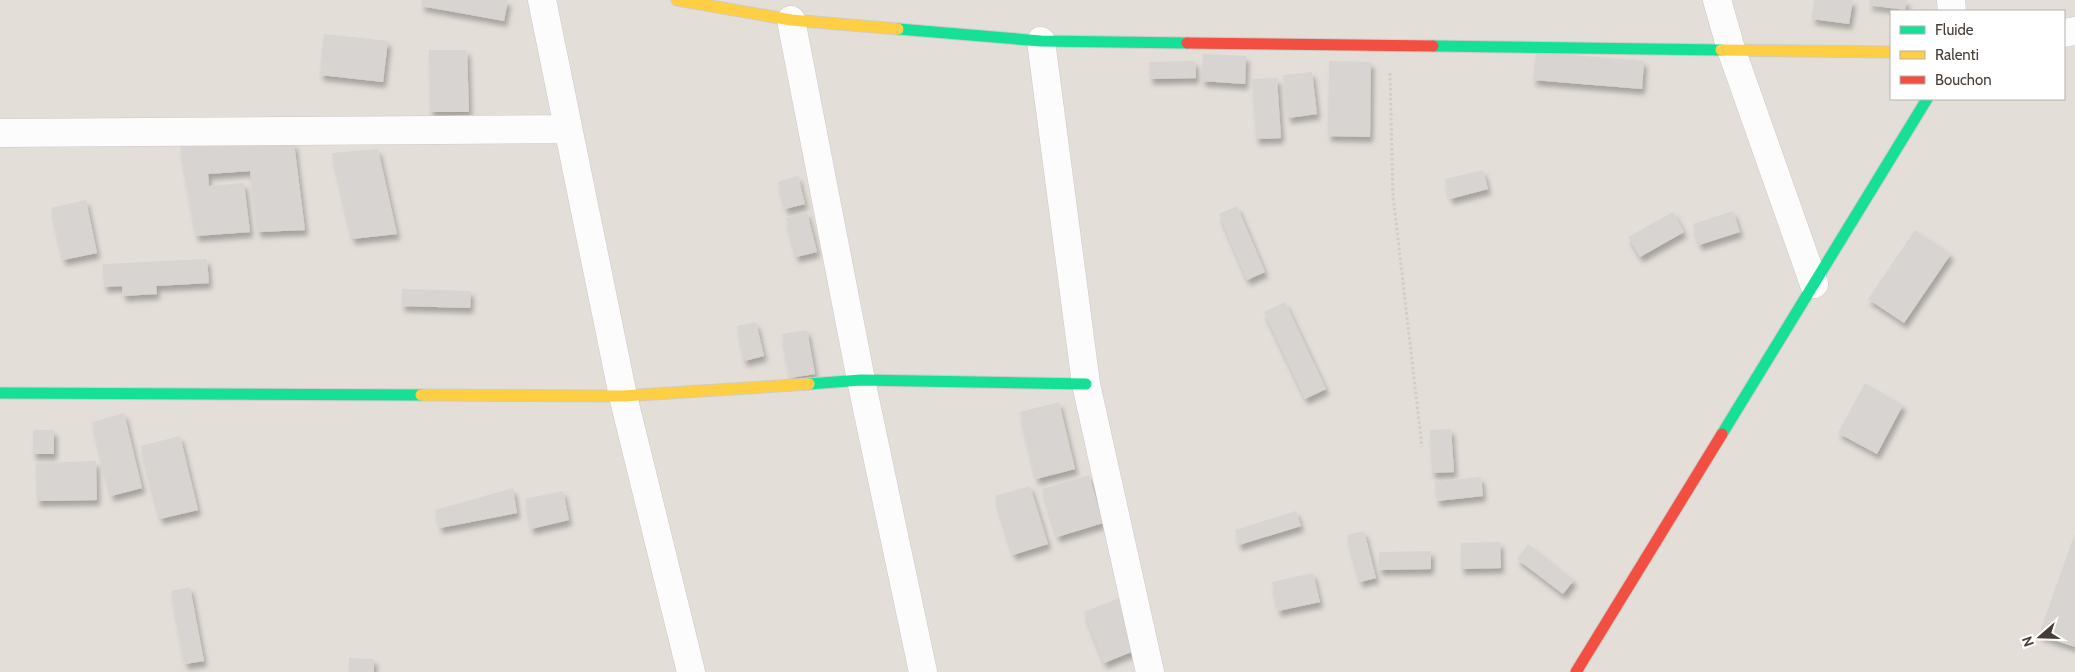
<svg xmlns="http://www.w3.org/2000/svg" width="2075" height="672" viewBox="0 0 2075 672" font-family="Cabin,sans-serif">
  <style>
    .residential { fill: #e3ded7; fill-rule: evenodd }
    .building { fill: #d7d4d1; filter: url(#shadow) }
    .lines { fill: none; stroke-linecap: round; stroke-linejoin: round }
    .street-casing { stroke: #ccc9c6; stroke-width: 29 }
    .fast-casing { stroke: #d1cbc4; stroke-width: 13 }
    .slow-casing { stroke: #d1cbc4; stroke-width: 13 }
    .jam-casing { stroke: #d1cbc4; stroke-width: 13 }
    .path { stroke: #d0cdcb; stroke-width: 3; stroke-dasharray: 2.5 2.5; stroke-linecap: butt }
    .street { stroke: #fdfcfc; stroke-width: 28 }
    .fast { stroke: #16e098; stroke-width: 11 }
    .slow { stroke: #ffcf43; stroke-width: 11 }
    .jam { stroke: #f24e42; stroke-width: 11 }
  </style>
  <defs>
    <filter id="shadow"><feDropShadow dx="3" dy="5.5" stdDeviation="2.5" flood-color="#0004"/></filter>
  </defs>
  <rect width="100%" height="100%" fill="#efedea"/>
  <path class="residential" d="M0 0H2075V672H0ZM1891 11H2064V99H1891Z"/>
  <path class="building" d="M422 0H508L504 21 421 6Z
    M1814 0H1853L1849 24 1812 19Z
    M1870 0H1907L1905 10 1869 5Z
    M324 34 388 41 383 82 320 75Z
    M429 50H467L469 112H430Z
    M1536 52 1644 61 1642 89 1533 80Z
    M1203 54 1246 56 1245 84 1202 81Z
    M1195 61 1196 78 1150 79 1149 62Z
    M1329 61 1371 62 1370 137 1328 136Z
    M1312 72 1317 114 1288 118 1283 75Z
    M1277 78 1281 138 1256 139 1252 79Z
    M294 143 305 230 258 232 250 171 208 174 209 186 244 183 250 232 196 236 180 146Z
    M378 149 397 234 352 239 332 153Z
    M1483 170 1488 189 1450 199 1445 179Z
    M798 176 805 204 785 209 778 182Z
    M86 200 97 253 63 260 51 208Z
    M1237 206 1265 272 1247 280 1219 214Z
    M1733 211 1740 232 1699 245 1693 224Z
    M807 212 817 252 796 257 786 218Z
    M1673 212 1684 232 1640 257 1628 237Z
    M1915 230 1951 254 1904 323 1868 299Z
    M207 259 209 283 156 286 157 294 123 296 122 286 104 287 103 264Z
    M402 289 471 291 470 308 402 306Z
    M1285 302 1326 389 1305 399 1264 312Z
    M756 322 764 356 744 361 737 326Z
    M807 330 815 374 790 378 782 334Z
    M1865 383 1903 405 1877 454 1838 433Z
    M1059 402 1075 469 1036 479 1020 412Z
    M124 413 142 488 111 496 92 422Z
    M1451 429 1454 472 1432 473 1430 430Z
    M33 430H54V454H33Z
    M180 436 198 510 160 519 141 446Z
    M96 461 97 500 37 501 36 463Z
    M1089 475 1103 523 1057 537 1042 489Z
    M1481 477 1483 496 1437 501 1435 482Z
    M1030 486 1048 544 1013 555 995 496Z
    M513 488 517 513 440 528 435 510Z
    M563 491 569 520 531 529 525 499Z
    M1296 511 1301 526 1239 545 1235 530Z
    M1364 531 1376 578 1360 582 1347 535Z
    M2075 533V647L2039 635Z
    M1500 542 1501 568 1461 569V543Z
    M1528 544 1574 580 1563 594 1517 559Z
    M1431 551V569L1379 570V552Z
    M1313 573 1320 602 1278 611 1272 582Z
    M190 587 204 661 185 664 171 591Z
    M1119 598 1139 649 1104 663 1084 612Z
    M349 658 374 659V672H349Z"/>
  <g class="lines">
    <defs>
      <path id="street" d="M542 0 623 396 691 672
        M1717 0 1731 49 1814 284
        M1951 0 1952 11
        M791 20 861 380 923 672
        M2064 33 2075 31
        M1041 41 1086 384 1150 672
        M0 133 568 129"/>
      <path id="fast" d="M898 29 1041 41 1187 43
        M1433 46 1721 50
        M809 384 861 380 1086 384
        M0 393 421 395
        M1722 434 1927 99"/>
      <path id="slow" d="M677 0 791 20 898 29
        M1721 50 1891 52
        M421 395 623 396 809 384"/>
      <path id="jam" d="M1187 43 1433 46
        M1576 672 1722 434"/>
    </defs>
    <use href="#street" class="street-casing"/>
    <use href="#fast" class="fast-casing"/>
    <use href="#slow" class="slow-casing"/>
    <use href="#jam" class="jam-casing"/>
    <path class="path" d="M1390 73 1393 196 1422 447"/>
    <use href="#street" class="street"/>
    <use href="#fast" class="fast"/>
    <use href="#slow" class="slow"/>
    <use href="#jam" class="jam"/>
  </g>
  <rect x="1890" y="10" width="175" height="90" fill="#ffffff" stroke="#b5b1af"/>
  <rect x="1900" y="26" width="25" height="8" fill="#16e098" stroke="#b5b1af"/>
  <text x="1935" y="35" font-size="15" fill="#453d36">Fluide</text>
  <rect x="1900" y="51" width="25" height="8" fill="#ffcf43" stroke="#b5b1af"/>
  <text x="1935" y="60" font-size="15" fill="#453d36">Ralenti</text>
  <rect x="1900" y="76" width="25" height="8" fill="#f24e42" stroke="#b5b1af"/>
  <text x="1935" y="85" font-size="15" fill="#453d36">Bouchon</text>
  <g transform="translate(2040 637) rotate(250)" stroke="#ffffff" stroke-width="4" paint-order="stroke">
  <path d="M0-4L9 19L0 12L-9 19Z" fill="#453d36"/>
  <text y="-8" font-size="14" font-weight="bold" text-anchor="middle" fill="#453d36">N</text>
  </g>
</svg>
